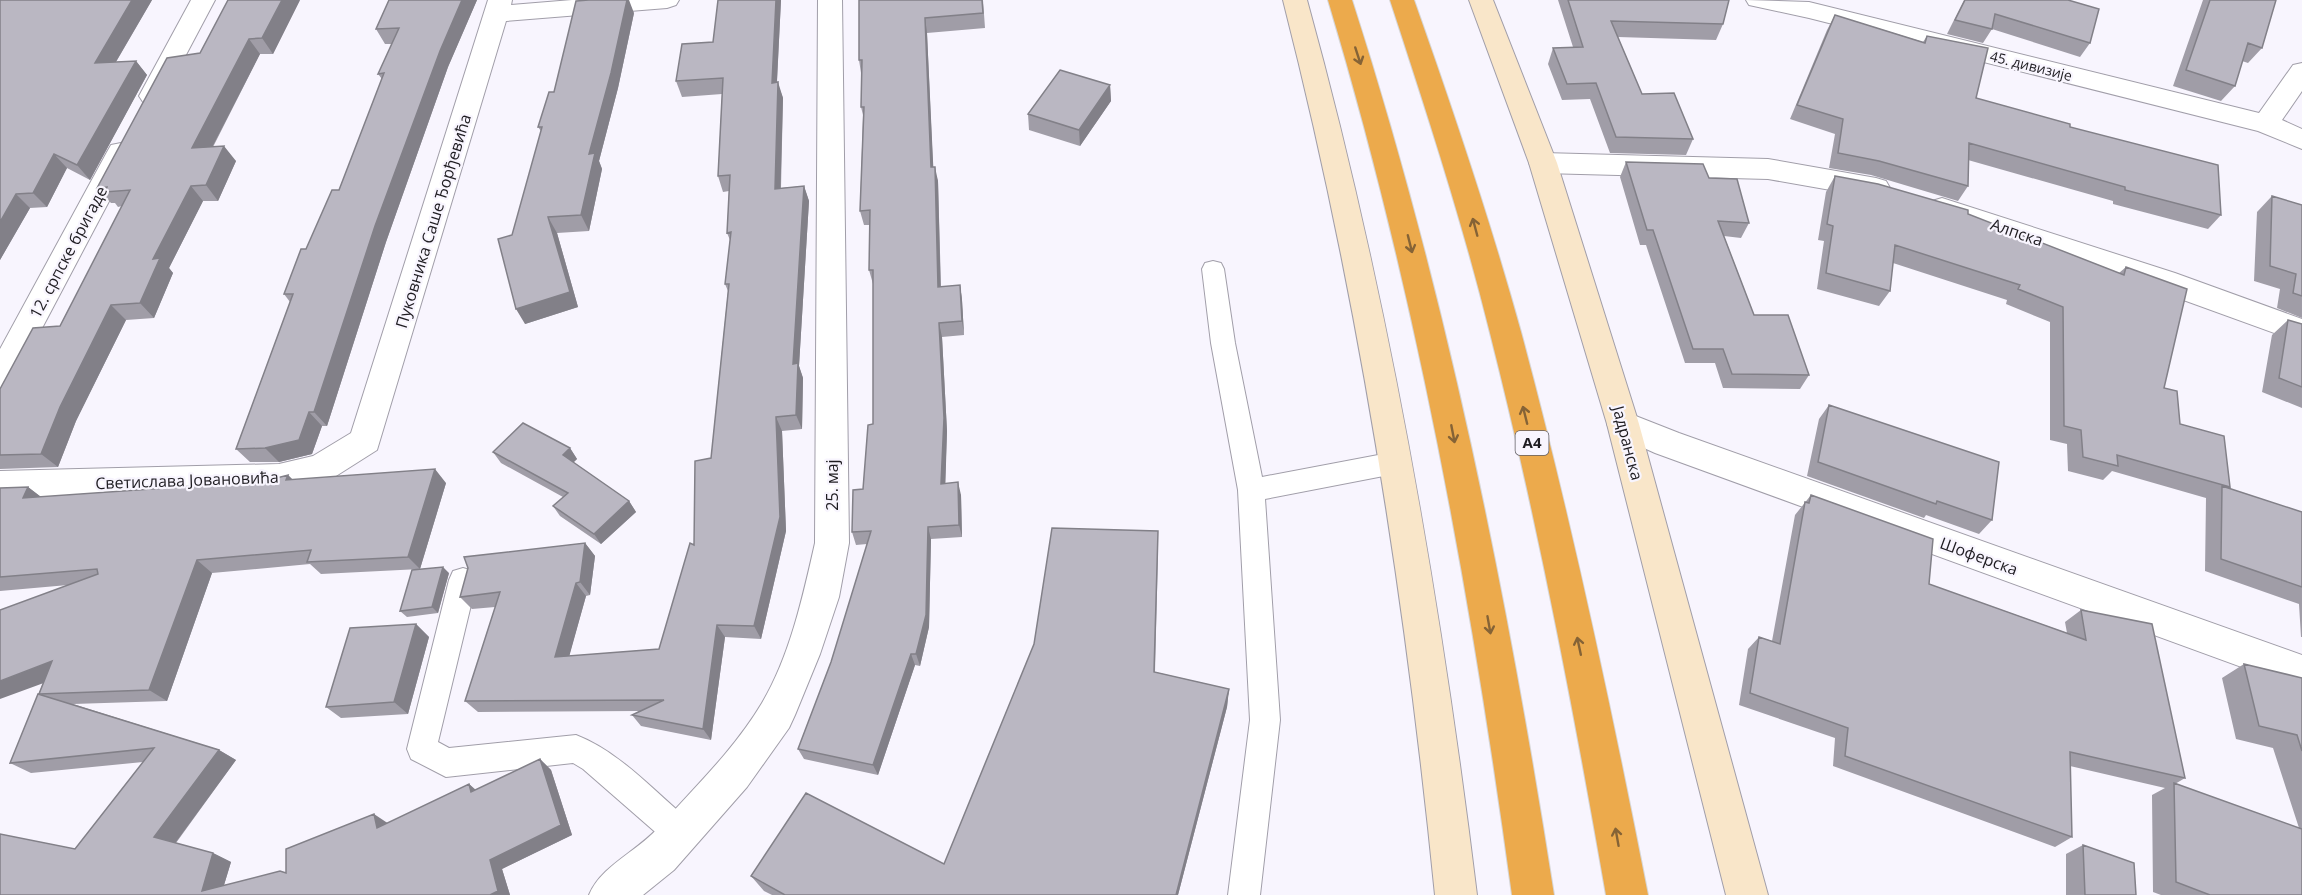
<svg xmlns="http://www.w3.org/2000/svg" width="2302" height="895" viewBox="0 0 2302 895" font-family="'Open Sans',sans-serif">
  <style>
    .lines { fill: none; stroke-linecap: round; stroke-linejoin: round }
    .lane-casing { stroke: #a19ea9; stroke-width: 2 }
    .street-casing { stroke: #a19ea9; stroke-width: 2 }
    .secondary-casing { stroke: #a19ea9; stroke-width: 2 }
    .highway-casing { stroke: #d6d6d7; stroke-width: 2 }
    .lane { fill: #fff; fill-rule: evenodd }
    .street { fill: #fff; fill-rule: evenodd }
    .secondary { fill: #f9e6c9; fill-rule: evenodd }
    .highway { fill: #ecaa4c; fill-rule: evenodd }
    .wall { fill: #a09da7 }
    .shaded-wall { fill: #828088 }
    .building { fill: #bab7c2; stroke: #828088; stroke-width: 1.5 }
    .oneway { stroke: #856336 }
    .labels { text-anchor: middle; stroke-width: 4.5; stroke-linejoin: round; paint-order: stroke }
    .far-street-label { font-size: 14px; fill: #1e1c21; stroke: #f8f5fe }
    .shield { fill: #f8f5fe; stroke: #5f5d63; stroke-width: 1.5 }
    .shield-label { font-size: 15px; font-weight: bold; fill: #1e1c21 }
    .street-label { font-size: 16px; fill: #1e1c21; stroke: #f8f5fe }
  </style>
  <rect width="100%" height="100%" fill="#f8f5fe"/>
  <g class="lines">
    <defs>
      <path id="lane" d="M1213 261 1221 263 1224 269 1235 343 1262 477 1394 452 1403 455 1407 463 1403 471 1394 474 1265 499 1280 720 1260 895H1228L1250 720 1238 490 1211 343 1202 269 1205 263Z
        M463 568 473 571 477 580 438 742 449 748 576 735C620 752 655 792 691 822L695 833 691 844 680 848 669 844 583 769 573 763 446 777 411 759 407 749 449 580 453 571Z"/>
      <path id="street" d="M191 0H215L161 102 152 105 143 102 139 96Z
        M488 0H512L511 5 572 0H679L676 5 667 8 506 21 377 450 336 476 279 492 0 499V471L279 464 313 456 351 433Z
        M818 0H842L849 543 839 597 820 654 795 715 789 728 747 787 674 870 643 895H589C601 866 636 852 657 829 693 789 734 750 762 703 790 656 803 596 815 543Z
        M1746 0 1809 2 2259 113 2293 65 2302 63V91L2282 120 2302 129V149L2258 131 1809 18 1749 5Z
        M121 143 131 145 135 152 11 387 0 391V349L107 152 111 145Z
        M1543 153 1768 159 1876 178 1886 181 1890 188 1886 195 1876 198 1768 179 1543 173 1533 170 1529 163 1533 156Z
        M1942 198 2175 273 2302 319V343L2153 289 1932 215 1928 208 1932 201Z
        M1623 411 1679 433 2302 655V689L1655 453 1611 433 1607 424 1611 415Z"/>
      <path id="secondary" d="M1283 0H1307C1388 293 1440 593 1477 895H1435C1405 594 1358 293 1283 0Z
        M1469 0H1493L1557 163 1639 424 1768 895H1726L1607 424 1529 163Z"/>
      <path id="highway" d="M1328 0H1352C1446 292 1507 593 1554 895H1512C1471 593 1416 292 1328 0Z
        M1390 0H1414C1453 110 1490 220 1521 332 1571 518 1611 706 1648 895H1606C1573 706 1537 518 1490 333 1462 220 1426 110 1390 0Z"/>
    </defs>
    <use href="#lane" class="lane-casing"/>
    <use href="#street" class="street-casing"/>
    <use href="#secondary" class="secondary-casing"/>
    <use href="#highway" class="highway-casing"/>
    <use href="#lane" class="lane"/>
    <use href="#street" class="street"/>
    <use href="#secondary" class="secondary"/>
    <use href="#highway" class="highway"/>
  </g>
  <path class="wall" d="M0 0H152L116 62 136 61 147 75 90 180 67 168 47 207 30 208 0 260Z
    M300 0 273 54H260L213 147 236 161 218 201H203L169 268 173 273 154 318 126 320 76 421 58 467 0 469V389L60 326 122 206 118 207 115 203H111L97 188 200 53Z
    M389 0H477L448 67 386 242 327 426H322L312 454 279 462H250L236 449 290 302 284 294 306 249 339 190 382 79 378 74 392 44H385L376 29Z
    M718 0H781L777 82 783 98 781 188 804 186 809 201 799 366 803 378 802 429 782 431 786 531 761 639 725 637 711 740 641 726 632 715 639 711 478 712 465 701 495 607 472 609 460 597 585 543 595 556 590 595 586 596 569 656 659 649 694 545 711 458 728 291 725 284 730 240 727 233 729 191 723 192 718 176 722 94 682 97 676 81 713 42Z
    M859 0H983L985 28 927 33 933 167 938 181 941 287 960 285 962 300 964 335 942 337 947 431 945 483 961 495 962 537 931 539 929 627 920 666 915 665 878 775 804 759 798 749 831 662 867 544 856 545 852 532 863 489 873 424V284L869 270 870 225H864L860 211 863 115 861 107V73L859 60Z
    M1558 0H1729L1723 24 1716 40 1618 37 1642 94 1693 139 1686 155 1610 153 1590 99 1562 100 1548 64 1553 48 1573 47Z
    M1964 0H2068L2090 43 2080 57 1992 29 1983 43 1947 34Z
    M2203 0H2276L2262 48 2248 63 2242 61 2235 86 2221 101 2173 86Z
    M634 13 618 88 599 161 602 169 589 231 557 233 578 307 525 324 541 131 538 127 554 92Z
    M1835 15 1923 42 1927 36 1976 98 2070 127 2221 215 2208 229 2113 204V201L1968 160V186L1958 201 1871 175 1829 168 1835 134 1790 119 1827 30Z
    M1110 85 1111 101 1080 146 1029 130 1028 114Z
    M1626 162 1709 178 1749 223 1741 238 1724 236 1754 315 1809 375 1800 389 1723 388 1715 363H1685L1646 245H1640L1620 177Z
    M1835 176 1968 214 2119 273 2126 267 2164 388 2180 424 2230 487 2228 488 2302 512V637H2301L2299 604 2205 571 2206 498 2112 471 2103 480 2068 471 2067 444 2050 440V322L2006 304 2007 300 1893 263 1890 291 1879 306 1817 289 1824 241 1818 240 1826 192Z
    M2272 196 2302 205V318L2277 308 2280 289 2254 281 2257 212Z
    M2288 320 2302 324V408L2262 392 2272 335Z
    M1829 405 1992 520 1979 534 1926 515 1924 518 1807 476 1819 419Z
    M570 448 577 459 573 462 629 501 636 512 601 544 560 516 553 506 563 497 501 463 493 452Z
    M288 475 293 480 446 483 420 569 321 574 310 564 212 573 167 701 73 704 219 750 236 760 176 843 213 853 231 862 224 885 286 873 469 784 476 790 540 759 551 770 572 835 502 869 510 895H0L75 849 143 762 31 773 10 763 43 683 68 585 0 591V488L28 487 41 497 265 481Z
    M1811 495 1929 584 2067 633 2065 622 2081 610 2185 778 2175 784 2299 828 2273 748 2236 739 2222 678 2244 664 2302 678V895H2161L2153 892 2152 795 2165 788 2070 766 2072 837 2055 847 1833 766 1835 738 1739 705 1748 649 1759 637 1772 641 1795 515Z
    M1158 552 1155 672 1229 689 1227 707 1178 895H772L764 891 751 876 944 864Z
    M449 573 438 613 407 617 400 611Z
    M416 624 429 637 408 714 341 718 326 707Z
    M2083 845 2136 895H2066V854Z"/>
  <path class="shaded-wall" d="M132 0H152L107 77 95 63Z
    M282 0H300L273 54 262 38Z
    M462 0H477L448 67 386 242 327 426 314 412 375 226 440 51Z
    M627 0H629L634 13 618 88 599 161 602 169 589 231 581 215 589 154Z
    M776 0H781L776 99 772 83Z
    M925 18 927 33 934 182 931 167Z
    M249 39 260 54 204 163 192 148Z
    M136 61 147 75 90 180 77 165Z
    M778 82 783 98 780 205 775 189Z
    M1110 85 1111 101 1080 146 1079 130Z
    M224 146 236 161 218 201 206 185Z
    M54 154 67 168 47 207 33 193Z
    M935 167 938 181 941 302 938 287Z
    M191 186 203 201 169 268 173 273 154 318 140 303 153 259Z
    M804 186 809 201 799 366 803 378 802 429 796 415 793 364Z
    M16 194 30 208 0 260V222Z
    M548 217 557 233 578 307 525 324 516 309Z
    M960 285 962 300 964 335 962 321Z
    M111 305 126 320 76 421 58 467 41 454 60 407Z
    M939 323 942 337 947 431 945 497 941 484Z
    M309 412 322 426 312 454 279 462 265 448Z
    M776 417 782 431 786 531 761 639 754 626Z
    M570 448 577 459 570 466 563 455Z
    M435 469 446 483 420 569 408 557Z
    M288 475 301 488 286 480Z
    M958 482 961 495 962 537 959 525Z
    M28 487 45 500 23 498Z
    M629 501 636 512 601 544 594 534Z
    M928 527 931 539 929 627 920 666 916 654Z
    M585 543 595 556 590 595 580 582Z
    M197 560 212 573 167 701 149 690Z
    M443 567 449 573 438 613 432 607Z
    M576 583 586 596 566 668 555 657Z
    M416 624 429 637 408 714 394 702Z
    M717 625 725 637 711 740 703 729Z
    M911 654 915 665 878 775 873 765Z
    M52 661 71 673 0 699V681Z
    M1229 689 1227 707 1178 895H1176Z
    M219 750 236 760 173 846 154 837Z
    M540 759 551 770 572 835 502 869 510 895H490V860Z
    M469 784 481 795 471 792Z
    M374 814 389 824 377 828Z
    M213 853 231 862 221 895 202 891Z"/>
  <path class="building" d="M0 0H132L95 63 136 61 77 165 54 154 33 193 16 194 0 222Z
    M228 0H282L262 38 249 39 192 148 224 146 206 185 191 186 153 259 160 258 140 303 111 305 60 407 41 454 0 455V389L33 328 60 326 130 190 105 192 107 187 97 188 167 58 200 53Z
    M389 0H462L440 51 375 226 314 412H309L299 440 265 448 236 449 293 294H284L301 249H306L332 190H339L384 73 378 74 399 28 376 29Z
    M589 0H627L611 73 589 154 595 153 581 215 548 217 570 292 516 309 498 239 512 235 542 127H538L549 92H554L576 1Z
    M718 0H776L772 83 778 82 775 189 804 186 793 364 798 363 796 415 776 417 780 517 754 626 717 625 703 729 632 715 664 700 465 701 500 592 460 597 468 568 464 557 585 543 580 582 576 583 555 657 659 649 690 543 694 545 695 461 711 458 729 284H725L731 232 727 233 730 175 718 176 723 78 676 81 682 44 713 42Z
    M859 0H982L983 13 925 18 931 167H935L938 287 960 285 962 321 939 323 944 418 941 484 958 482 959 525 928 527 926 615 916 654H911L873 765 798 749 831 662 871 531 852 532 853 490 863 489 868 425 873 424V270H869L870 210 860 211 864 107H861L862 60H859Z
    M1568 0H1729L1723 24 1611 21 1642 94 1674 93 1693 139 1616 137 1596 83 1567 84 1553 48 1583 47Z
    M1965 0H2068L2099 9 2090 43 1995 14 1992 29 1955 20Z
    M2210 0H2276L2262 48 2248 43 2235 86 2186 70Z
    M1835 15 1925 43 1927 36 1988 48 1976 98 2070 124V127L2218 165 2221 215 2125 190V187L1969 143 1968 186 1879 161 1838 153 1843 119 1797 105Z
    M1060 70 1110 85 1079 130 1028 114Z
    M1626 162 1703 164 1709 178 1737 179 1749 223 1718 221 1754 315H1788L1809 375 1732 374 1723 349H1693L1653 230H1647Z
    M1835 176 1878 184 1968 210V214L2124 275 2126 267 2187 289 2164 388 2177 391 2180 424 2224 436 2230 487 2117 455 2118 466 2083 457 2081 430 2064 426 2063 307 2018 289 2020 285 1895 245 1890 291 1826 273 1833 226 1827 224Z
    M2272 196 2302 205V296L2293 293 2296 274 2270 266Z
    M2288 320 2302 324V387L2279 378Z
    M1829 405 1999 462 1992 520 1937 501 1936 504 1818 462Z
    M523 423 570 448 563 455 629 501 594 534 553 506 568 493 493 452Z
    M435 469 408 557 307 562 311 550 197 560 149 690 39 694 52 661 0 681V610L98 574 97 569 0 577V488L28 487 23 498 265 481 288 475 286 480Z
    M2222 486 2302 512V587L2221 559Z
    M1811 495 1933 539 1929 584 2086 640 2081 610 2152 624 2185 778 2070 752 2072 837 1845 756 1848 728 1750 693 1759 637 1780 644 1805 502 1809 503Z
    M1052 528 1158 531 1154 672 1229 689 1176 895H785L751 876 806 793 944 864 1034 644Z
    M443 567 432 607 400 611 412 570Z
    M416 624 394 702 326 707 350 628Z
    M2244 664 2302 678V751L2297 735 2259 726Z
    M38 694 219 750 154 837 213 853 202 891 280 871 286 873V849L374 814 377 828 469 784 471 792 540 759 561 825 490 860 498 891 490 895H0V834L75 849 154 748 10 763Z
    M2174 783 2302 829V895H2210L2176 882Z
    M2083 845 2134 863 2136 895H2085Z"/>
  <defs><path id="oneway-shaft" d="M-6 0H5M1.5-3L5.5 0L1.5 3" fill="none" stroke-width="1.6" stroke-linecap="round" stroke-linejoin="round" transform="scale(1.5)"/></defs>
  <g class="oneway">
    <use href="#oneway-shaft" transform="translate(1358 56) rotate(72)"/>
    <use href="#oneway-shaft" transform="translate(1475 227) rotate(-105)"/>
    <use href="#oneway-shaft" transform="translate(1410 244) rotate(76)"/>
    <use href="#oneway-shaft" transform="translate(1525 415) rotate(-104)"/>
    <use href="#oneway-shaft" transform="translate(1453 434) rotate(79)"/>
    <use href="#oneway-shaft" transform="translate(1489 625) rotate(80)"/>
    <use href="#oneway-shaft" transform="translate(1579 646) rotate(-102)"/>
    <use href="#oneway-shaft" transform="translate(1617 837) rotate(-100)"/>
  </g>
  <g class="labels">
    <g class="far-street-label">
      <text transform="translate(2031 66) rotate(14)" y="5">45. дивизије</text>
    </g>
    <rect class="shield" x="1515.5" y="431" width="33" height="24" rx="4.5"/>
    <g class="shield-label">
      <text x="1532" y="448">A4</text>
    </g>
    <g class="street-label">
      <text transform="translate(433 221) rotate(-73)" y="6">Пуковника Саше Ђорђевића</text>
      <text transform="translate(2017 232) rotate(19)" y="6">Алпска</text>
      <text transform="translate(68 252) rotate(-62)" y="6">12. српске бригаде</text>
      <text transform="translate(1628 443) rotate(75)" y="6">Јадранска</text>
      <text transform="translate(187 480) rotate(-2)" y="6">Светислава Јовановића</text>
      <text transform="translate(832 485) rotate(-90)" y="6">25. мај</text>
      <text transform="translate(1979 556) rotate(20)" y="6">Шоферска</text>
    </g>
  </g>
</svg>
